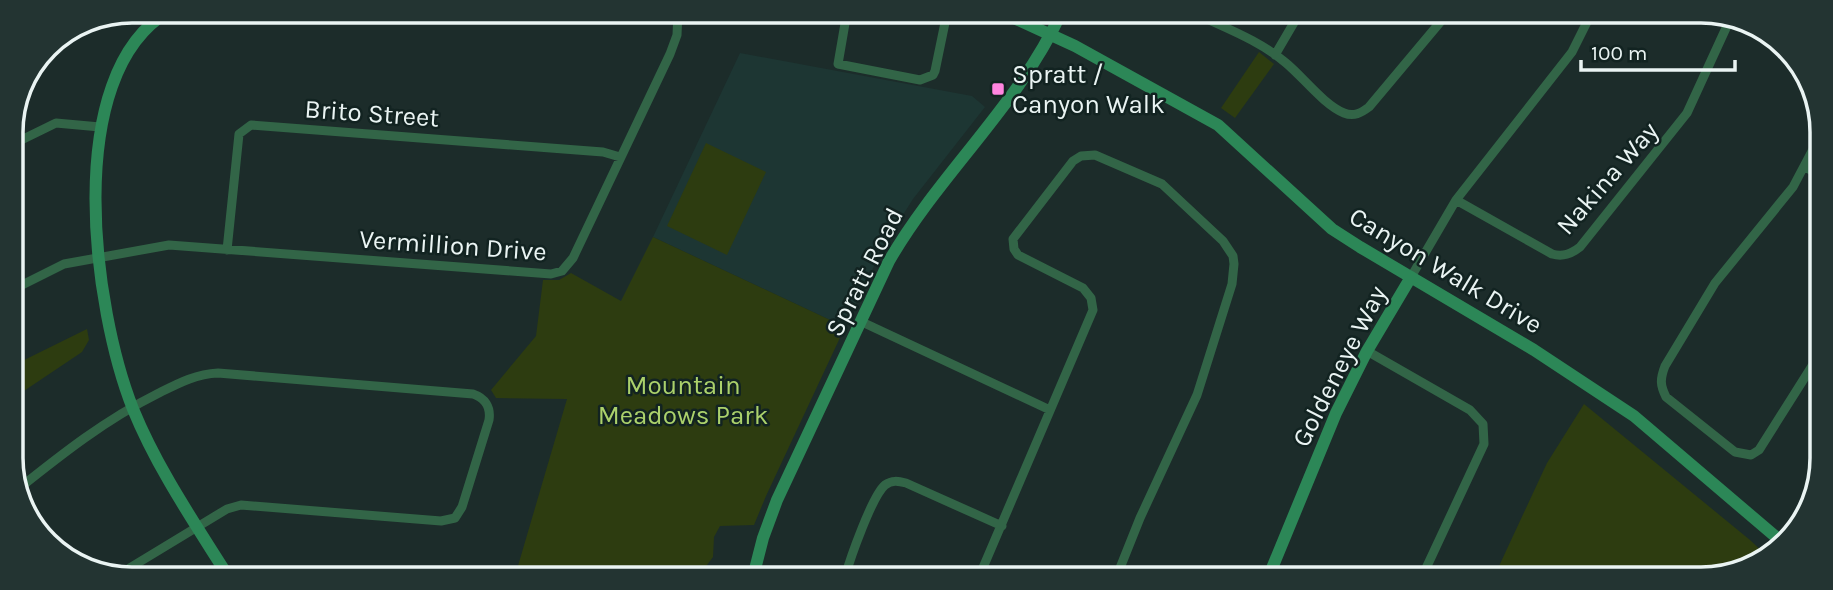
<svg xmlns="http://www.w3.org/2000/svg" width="1833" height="590" viewBox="0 0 1833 590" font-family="Karla,sans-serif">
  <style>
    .built { fill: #1d3633 }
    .green { fill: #2d3c10 }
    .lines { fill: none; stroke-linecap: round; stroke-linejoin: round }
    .street { stroke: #326547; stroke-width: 9 }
    .secondary { stroke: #2c8757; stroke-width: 12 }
    .poi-dot { fill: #ff85df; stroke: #122321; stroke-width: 2.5 }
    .labels { text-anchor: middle; stroke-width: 5; stroke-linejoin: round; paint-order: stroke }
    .poi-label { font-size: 26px; fill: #eaf4f3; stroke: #122321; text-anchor: start }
    .street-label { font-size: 26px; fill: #eaf4f3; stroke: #122321 }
    .park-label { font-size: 26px; fill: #abd16b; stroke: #122321 }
    .rim { fill: none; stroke: #eaf4f3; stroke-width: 3.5 }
  </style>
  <rect width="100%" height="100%" fill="#1c2c2a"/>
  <path class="built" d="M740 53 972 96 985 107 913 199 885 243 845 327 653 237Z"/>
  <path class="green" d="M1259 52 1274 64 1235 118 1221 108Z
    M706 143 766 172 727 255 667 226Z
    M653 237 845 327 766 496 754 525 720 526 714 537 713 557 698 577 515 576 567 399 496 398 491 390 536 336 543 280H559L571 273 621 301Z
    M87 329 89 340 82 352 12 399V366Z
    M1584 404 1750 540 1768 557 1709 579H1493L1547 463Z"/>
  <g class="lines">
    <path class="street" d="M847 12 838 64 920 80 933 75 935 71 947 13
      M1194 13C1225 28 1259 40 1286 63 1303 77 1324 105 1344 113 1354 117 1361 113 1369 107L1447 14
      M1275 55 1299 14
      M11 145 56 123 100 127
      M1805 167 1820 175
      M1456 200 1552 254C1563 257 1571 254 1580 247L1687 113 1732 15
      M227 250 239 134 251 125 603 152 620 157
      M1411 277 1456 200 1572 52 1591 14
      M12 290 64 264 169 245 551 274 562 271 573 258 670 54 677 35 678 12
      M862 322 1050 410
      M1367 351 1470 410 1483 424 1484 444 1421 579
      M1819 355 1759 450 1751 455 1735 452 1666 397C1660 385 1660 379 1665 366L1715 283 1793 187 1820 136
      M17 490C62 454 105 420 157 394 177 384 195 374 218 373L473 394C485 398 491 407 489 420L462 507 455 518 441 521 241 505 227 509 118 575
      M845 577C850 559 872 496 885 485 892 480 898 481 906 483L1002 526
      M979 577 1093 310 1091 298 1083 288 1018 255 1014 249 1013 239 1073 161 1081 156 1095 155 1162 184 1223 241 1233 256 1234 264 1232 284 1197 395 1140 518 1116 578"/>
    <path class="secondary" d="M169 11C60 75 94 311 133 409 157 468 194 522 228 576
      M1003 13 1075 46 1218 125 1332 229 1360 247 1534 350 1634 416 1783 543
      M753 577 763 538 777 500 889 261C939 174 1019 105 1061 13
      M1268 578 1336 413 1367 351 1411 277"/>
  </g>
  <rect class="poi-dot" x="991" y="82" width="14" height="14" rx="3.5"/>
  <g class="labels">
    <g class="poi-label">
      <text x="1012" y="83">Spratt /<tspan x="1012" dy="30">Canyon Walk</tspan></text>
    </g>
    <g class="street-label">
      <text transform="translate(372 113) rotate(4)" y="9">Brito Street</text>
      <text transform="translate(1607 178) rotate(-49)" y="9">Nakina Way</text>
      <text transform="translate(453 245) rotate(4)" y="9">Vermillion Drive</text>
      <text transform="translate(1446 270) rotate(31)" y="9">Canyon Walk Drive</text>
      <text transform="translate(864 272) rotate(-63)" y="9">Spratt Road</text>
      <text transform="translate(1339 366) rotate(-63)" y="9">Goldeneye Way</text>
    </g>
    <g class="park-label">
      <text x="683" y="394">Mountain<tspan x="683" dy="30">Meadows Park</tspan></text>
    </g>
  </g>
  <path d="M0 0H1833V590H0ZM132 23H1701A109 109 0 0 1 1810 132V458A109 109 0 0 1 1701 567H132A109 109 0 0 1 23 458V132A109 109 0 0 1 132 23Z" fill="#233432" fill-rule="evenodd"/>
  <path class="rim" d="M132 23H1701A109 109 0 0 1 1810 132V458A109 109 0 0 1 1701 567H132A109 109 0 0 1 23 458V132A109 109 0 0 1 132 23Z"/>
  <path d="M1581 60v10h154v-10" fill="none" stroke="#eaf4f3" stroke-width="3.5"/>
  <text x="1591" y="60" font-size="21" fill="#eaf4f3" stroke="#122321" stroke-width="5" paint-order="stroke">100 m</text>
</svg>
